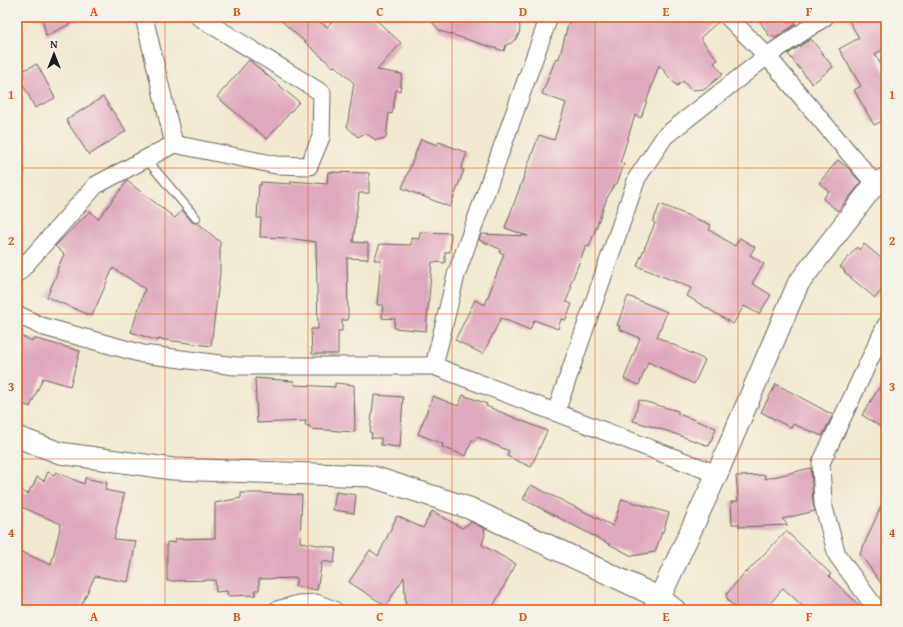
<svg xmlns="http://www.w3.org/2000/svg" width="903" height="627" viewBox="0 0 903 627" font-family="'Gentium Book Plus',serif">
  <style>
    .building { fill: #dea8be }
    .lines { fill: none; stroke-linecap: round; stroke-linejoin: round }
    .service-casing { stroke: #67645b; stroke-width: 10 }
    .minor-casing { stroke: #67645b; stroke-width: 19 }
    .tertiary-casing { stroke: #67645b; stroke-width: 23 }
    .service { stroke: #fff; stroke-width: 8 }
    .minor { stroke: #fff; stroke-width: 17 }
    .tertiary { stroke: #fff; stroke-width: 21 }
    .grid { fill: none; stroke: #de560d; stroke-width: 1; stroke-opacity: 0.55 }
    .neatline { fill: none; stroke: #de560d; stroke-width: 1.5 }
    .grid-label { font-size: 13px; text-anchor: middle; font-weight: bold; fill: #de560d }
  </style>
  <rect width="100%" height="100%" fill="#f7f3e8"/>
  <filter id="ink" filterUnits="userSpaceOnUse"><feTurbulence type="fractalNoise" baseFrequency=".025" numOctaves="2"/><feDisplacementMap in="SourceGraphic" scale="8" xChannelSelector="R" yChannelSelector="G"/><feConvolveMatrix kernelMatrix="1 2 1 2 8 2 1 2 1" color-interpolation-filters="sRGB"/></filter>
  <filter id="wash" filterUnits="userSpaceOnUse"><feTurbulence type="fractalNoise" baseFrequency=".012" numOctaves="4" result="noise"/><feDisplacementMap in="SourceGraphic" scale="16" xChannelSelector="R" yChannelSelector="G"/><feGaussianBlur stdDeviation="0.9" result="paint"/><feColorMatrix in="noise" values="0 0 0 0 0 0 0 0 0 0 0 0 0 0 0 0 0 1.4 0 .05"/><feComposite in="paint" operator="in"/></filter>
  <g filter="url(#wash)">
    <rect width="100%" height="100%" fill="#f1e9d1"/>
    <g id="blocks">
      <path class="building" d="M42 17H84L46 36Z
        M277 17H313L327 27 336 17H373L401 43 377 70 402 74 400 91 396 90 392 114 389 113 386 138 376 140 365 133 358 137 347 127 354 83 335 66 333 67Z
        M428 17H515L519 23 520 28 519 34 516 39 511 43 506 45 504 51 440 31Z
        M570 17H718L719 21 700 38 718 60 714 63 723 74 705 89 691 90 683 81 677 86 659 65 641 118 635 115 620 163 624 164 617 184H615L607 198 589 247 586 246 570 285 572 286 566 302 572 304 566 320 561 319 558 329 534 320 530 330 501 318 483 354 455 340 475 300 485 305 504 254 499 252 500 249 479 240 481 234 528 236 505 228 539 135 554 140 566 103 542 94 556 58 559 59Z
        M757 17H792L796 24 775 38 773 35 770 37Z
        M847 17H886V48L875 54 886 74V119L874 125 854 90 861 86 839 49 859 38Z
        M811 39 833 67 812 84 788 54Z
        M249 60 299 102 267 139 217 97Z
        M37 64 55 98 35 108 17 73Z
        M103 97 126 131 89 155 66 120Z
        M421 139 437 145 439 142 467 153 461 169 464 170 450 207 402 188Z
        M838 160 850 170 861 183 838 211 823 199 829 191 819 183Z
        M328 172 369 173V193H359L353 242 368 243V259L347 258 348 320H342V331H338V354H312L311 329H318L316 242 287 238 260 237 261 218H257L259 185H261V182L291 184V181L327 184Z
        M127 181 175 218 182 210 192 222 195 223H198L220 242V273L211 346 158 339V341L131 332 145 289 113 268 92 316 47 297 58 271 57 270 64 254 55 246 90 211 98 219Z
        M660 204 711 225 709 230 735 246 740 238 755 247 750 255 764 264 752 283 771 295 759 314 744 306 733 324 687 296 691 288 637 266 655 223 653 222Z
        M420 232 451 233 450 252H445V263L432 262 426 331 394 328 395 319 382 318 383 305H377L381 260H374L380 244 411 245V238L419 239Z
        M864 244 886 262V285L875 298 844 272 845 271 840 267 857 247 859 250Z
        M628 296 667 312 657 337 705 360 694 384 648 362 639 385 624 379 640 338 619 329 620 326 617 325Z
        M17 334 32 341 33 338 80 351 70 386 43 378 30 407 17 401Z
        M886 377V430L862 415Z
        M255 378 294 381 295 385 335 387V383L354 385 355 432 310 429V426H305L306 421 257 423Z
        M776 384 833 415 822 436 793 424 791 428 761 412Z
        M374 395 403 397 400 447 381 445V438H371L372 433H370Z
        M463 395 487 404 486 406 547 431 531 467 507 456 509 451 477 437 475 441 472 440 466 456 442 447 443 444 418 434 433 396 458 406Z
        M639 400 678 411V414L716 428 709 446 667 431 633 421Z
        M811 468 813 504 815 511 782 519 788 525 739 527V524H732L731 502 738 501 736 476 765 475V479Z
        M48 472 54 475 56 472 84 484 85 478 107 483 105 490 124 494 114 539 136 541 128 582 95 576 79 610H17V550L51 565 61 524 17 505V489L28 494 31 487 32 488 37 477 44 481Z
        M531 485 613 526 622 499 669 513 663 532H662L655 552 632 556 523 499Z
        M336 492 356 495 354 513 333 510Z
        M241 493H261L302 495 300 542 336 548 334 563 322 561 317 590 295 586 297 578 259 579V590H255L256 595 228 596 227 591 216 592 215 580 167 581V542L175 543V539L215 538V503L241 498Z
        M886 495V590L860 554Z
        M432 511 462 528 471 522 484 528 485 534 482 545 516 564 491 610H406L404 577 386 606 349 582 370 550 378 556 397 516 423 528Z
        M786 531 831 574 829 576 864 610H807L783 588 765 610H734V606L729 602 726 595 745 572 746 573Z"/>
    </g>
  </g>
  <g filter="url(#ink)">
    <use href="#blocks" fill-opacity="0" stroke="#67645b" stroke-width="1"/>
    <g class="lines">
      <defs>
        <path id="service" d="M146 159 196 218"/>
        <path id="minor" d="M144 17 174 144
          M728 17 767 56 875 184
          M19 272 96 185 174 144 276 165 309 166 321 137 322 93 199 17
          M17 314 41 326 143 354 235 366H434L717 474
          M434 366 456 275 549 17
          M556 412 637 178 665 136 767 56 825 17
          M277 610 299 604 316 603 334 610
          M877 610 837 555 823 504 821 463 886 325"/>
        <path id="tertiary" d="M17 437 60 453 173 469 370 476 469 508 660 598 675 610
          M654 610 717 474 798 284 875 184 886 178"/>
      </defs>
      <use href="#service" class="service-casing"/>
      <use href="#minor" class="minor-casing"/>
      <use href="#tertiary" class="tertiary-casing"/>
      <use href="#service" class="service"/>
      <use href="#minor" class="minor"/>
      <use href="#tertiary" class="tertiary"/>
    </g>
  </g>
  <path class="grid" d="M165 17V610M308 17V610M452 17V610M595 17V610M738 17V610M17 168H886M17 314H886M17 459H886"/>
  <rect width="903" height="627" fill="none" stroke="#f7f3e8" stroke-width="44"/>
  <g transform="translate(54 54)" stroke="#f7f3e8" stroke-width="3" paint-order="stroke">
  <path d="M0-3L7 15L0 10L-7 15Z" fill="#1c1c1c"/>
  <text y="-6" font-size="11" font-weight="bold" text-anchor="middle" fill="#1c1c1c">N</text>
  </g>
  <rect x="22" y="22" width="859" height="583" class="neatline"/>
  <g class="grid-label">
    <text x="94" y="16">A</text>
    <text x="237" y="16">B</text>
    <text x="380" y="16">C</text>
    <text x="523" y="16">D</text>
    <text x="666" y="16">E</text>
    <text x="809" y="16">F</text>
    <text x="11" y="99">1</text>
    <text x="892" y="99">1</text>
    <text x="11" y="245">2</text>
    <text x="892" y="245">2</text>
    <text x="11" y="391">3</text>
    <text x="892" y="391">3</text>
    <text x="11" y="537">4</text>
    <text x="892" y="537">4</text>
    <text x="94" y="621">A</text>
    <text x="237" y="621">B</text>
    <text x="380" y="621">C</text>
    <text x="523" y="621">D</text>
    <text x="666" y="621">E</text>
    <text x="809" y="621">F</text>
  </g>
</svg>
